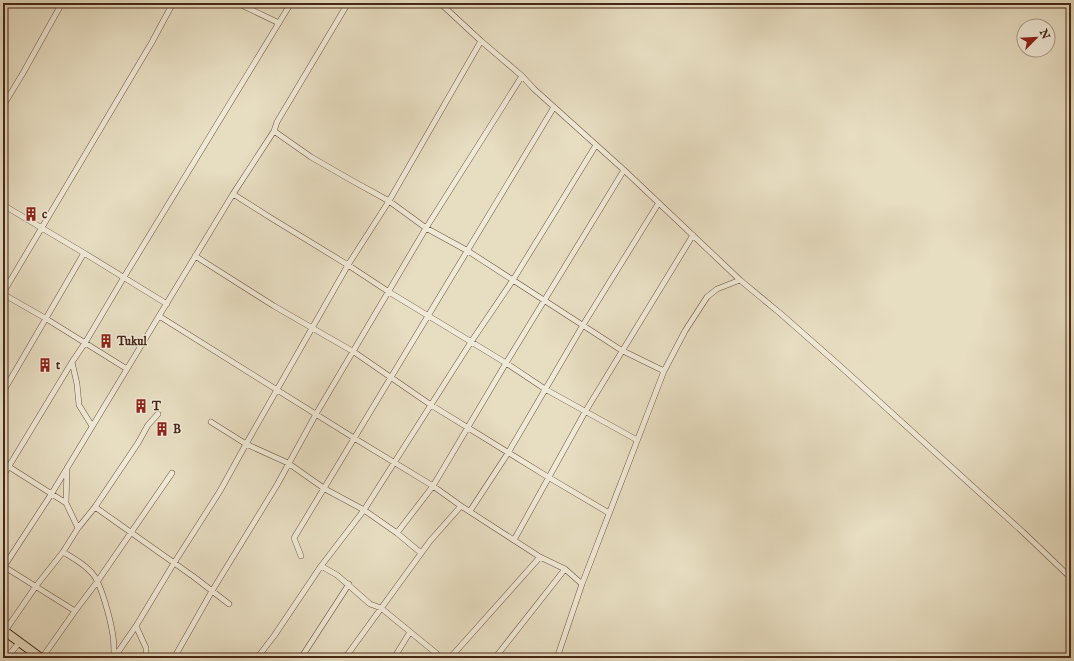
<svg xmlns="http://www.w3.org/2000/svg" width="1074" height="661" viewBox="0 0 1074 661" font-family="'IM FELL English',serif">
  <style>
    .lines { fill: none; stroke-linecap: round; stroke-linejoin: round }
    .minor-casing { stroke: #6e5442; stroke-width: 6 }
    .primary-casing { stroke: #462717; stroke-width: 10 }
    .minor { stroke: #efe9d7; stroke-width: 5 }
    .primary { stroke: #e7ddc1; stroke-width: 8 }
    .labels { text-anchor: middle; stroke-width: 3; stroke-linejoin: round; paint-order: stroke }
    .poi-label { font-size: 12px; font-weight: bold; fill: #462717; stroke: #efe9d7; text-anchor: start }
  </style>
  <rect width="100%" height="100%" fill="#e7ddc1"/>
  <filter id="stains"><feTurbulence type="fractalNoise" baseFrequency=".005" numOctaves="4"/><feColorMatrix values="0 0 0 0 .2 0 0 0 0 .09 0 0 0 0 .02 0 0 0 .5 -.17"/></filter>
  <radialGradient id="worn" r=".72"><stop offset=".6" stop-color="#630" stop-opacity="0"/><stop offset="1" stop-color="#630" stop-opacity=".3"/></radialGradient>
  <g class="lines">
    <defs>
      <path id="minor" d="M237 3 279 23
        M348 3 277 122 274 131 233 194 159 316 354 438 433 486 461 506 540 557 565 569 582 584
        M440 3 481 41 522 76 534 89 624 170 740 280 781 314 840 366 1024 533 1071 578
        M3 106 23 73 62 3
        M274 131 311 157 351 180 389 201 426 228 468 251 621 350 664 371
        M233 194 271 218 348 265 389 292 506 363 545 389 637 440
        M3 205 84 253 167 304
        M195 256 274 306 354 352 431 405 548 477 609 513
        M3 293 152 42 173 3
        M3 294 45 318 127 369
        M72 362 77 384 79 405 92 426
        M3 392 84 253
        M211 422 246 444 288 463 325 489 364 510 397 533 421 553
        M3 463 66 503 78 528
        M3 476 72 362 85 343 124 277 291 3
        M66 503 67 468
        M95 507 194 577 229 604
        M470 511 508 453 583 325 658 204
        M397 533 433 486 506 363 624 170
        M514 540 585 412 693 235
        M63 552C73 558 83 563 91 572 101 581 111 622 113 636 114 643 114 650 114 657
        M301 556 294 538 554 107
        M3 566 75 611 42 658
        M321 566 337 575 370 604 381 608 442 658
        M3 568 52 493 159 316
        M75 611 97 582 172 473
        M136 626 146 648V658
        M5 631 36 586 63 552 78 528 95 507 138 443 148 425 158 414
        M6 658 20 642
        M114 658 136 626 174 563 220 491 246 444 348 265 389 201 481 41
        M174 658 212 591 277 485 316 414 426 228 522 76
        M257 658 274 636 321 566 364 510 471 342 513 280 596 145
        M301 658 349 584
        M345 658 430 541 461 506
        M394 658 410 632
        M450 658 540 557
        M495 658 565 569
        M557 658 582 584 664 371 685 331 707 297 717 289 740 280"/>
      <path id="primary" d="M3 630 41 658"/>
    </defs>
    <use href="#minor" class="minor-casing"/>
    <use href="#primary" class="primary-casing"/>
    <use href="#minor" class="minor"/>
    <use href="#primary" class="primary"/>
  </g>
  <defs>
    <symbol id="building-bare" viewBox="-9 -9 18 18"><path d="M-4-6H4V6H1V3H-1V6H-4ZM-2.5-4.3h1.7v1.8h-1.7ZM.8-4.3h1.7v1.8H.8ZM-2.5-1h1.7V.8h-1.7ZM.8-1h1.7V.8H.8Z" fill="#8f2418" stroke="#efe9d7" stroke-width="2.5" paint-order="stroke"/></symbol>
  </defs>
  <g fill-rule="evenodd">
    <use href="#building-bare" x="21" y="204" width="20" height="20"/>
    <use href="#building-bare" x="96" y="331" width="20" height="20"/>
    <use href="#building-bare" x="35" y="355" width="20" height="20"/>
    <use href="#building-bare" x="131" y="396" width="20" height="20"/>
    <use href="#building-bare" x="152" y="419" width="20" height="20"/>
  </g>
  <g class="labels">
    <g class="poi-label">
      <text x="42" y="218">c</text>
      <text x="117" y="345">Tukul</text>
      <text x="56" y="369">t</text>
      <text x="152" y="410">T</text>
      <text x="173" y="433">B</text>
    </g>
  </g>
  <rect width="1074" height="661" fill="none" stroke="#e7ddc1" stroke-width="16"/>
  <rect x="4" y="4" width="1066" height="653" fill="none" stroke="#462717" stroke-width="2"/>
  <rect x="8" y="8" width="1058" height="645" fill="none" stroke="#462717"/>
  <g transform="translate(1036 38) rotate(66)"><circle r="19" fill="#efe9d7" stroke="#ab9b8a"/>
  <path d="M0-3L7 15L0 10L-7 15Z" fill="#8f2418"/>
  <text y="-6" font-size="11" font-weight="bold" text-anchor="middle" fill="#462717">N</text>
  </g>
  <rect width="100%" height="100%" filter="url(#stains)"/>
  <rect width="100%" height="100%" fill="url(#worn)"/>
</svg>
